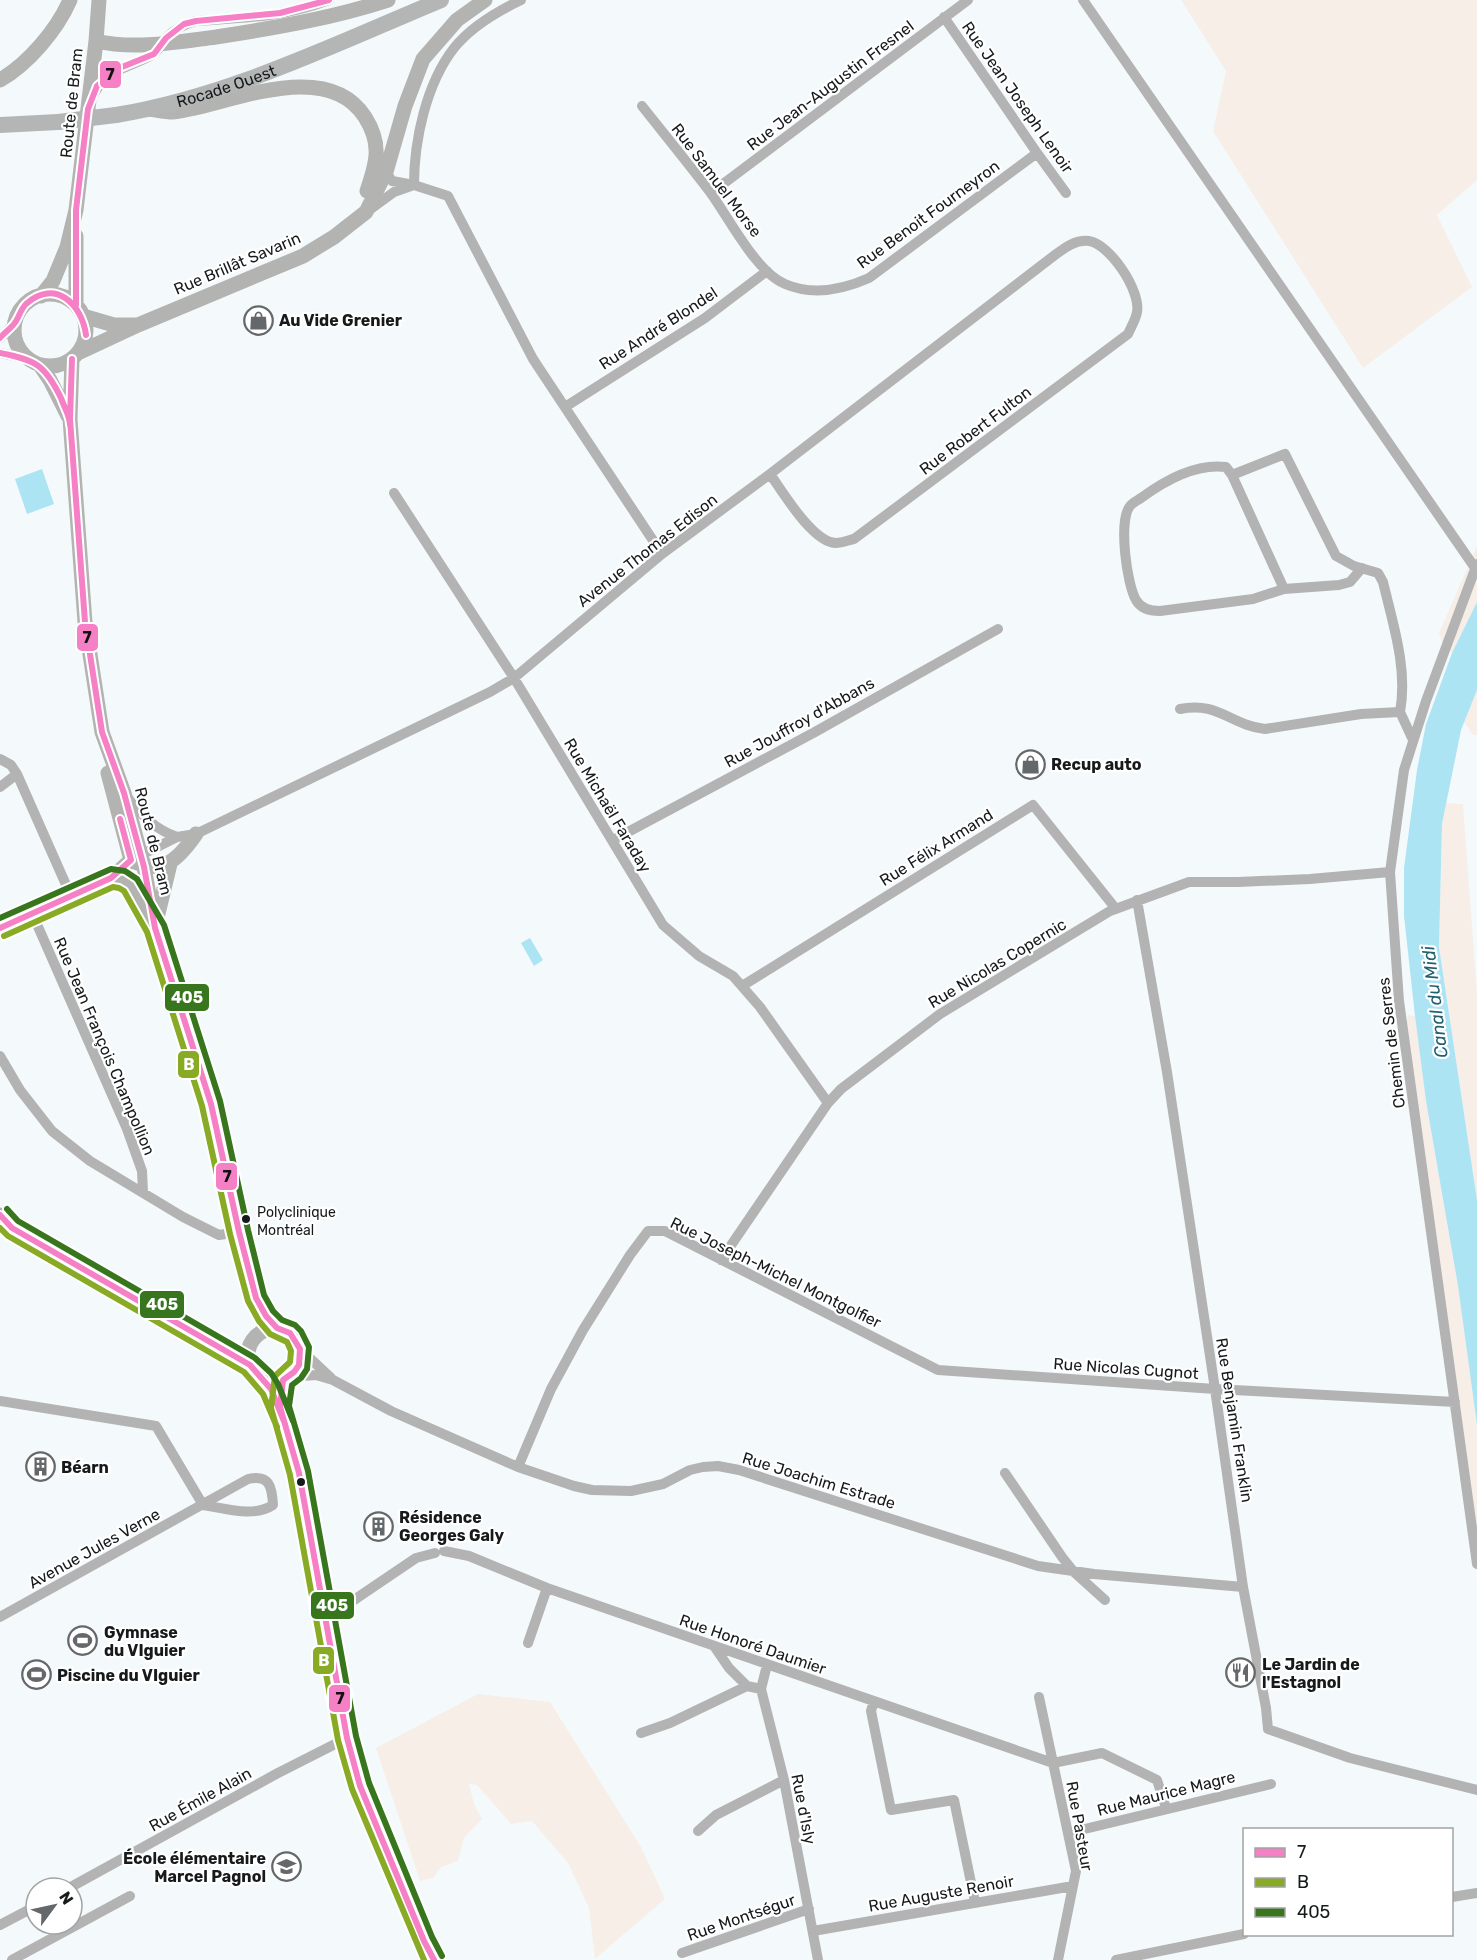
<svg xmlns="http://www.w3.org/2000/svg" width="1477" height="1960" viewBox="0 0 1477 1960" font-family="Rubik,sans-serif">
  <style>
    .green { fill: #f7eee7 }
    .water { fill: #ade4f4 }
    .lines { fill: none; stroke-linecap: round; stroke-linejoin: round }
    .minor { stroke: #b3b3b3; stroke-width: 10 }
    .secondary { stroke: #b3b3b2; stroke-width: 15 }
    .primary { stroke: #b4b6b6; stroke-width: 16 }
    .primary-bridge { stroke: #b4b6b6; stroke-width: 16 }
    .bus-1-casing { stroke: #fff; stroke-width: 10 }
    .bus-2-casing { stroke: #fff; stroke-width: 10 }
    .bus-3-casing { stroke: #fff; stroke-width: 10 }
    .bus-1 { stroke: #f680c6; stroke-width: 6 }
    .bus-2 { stroke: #88aa25; stroke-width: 6 }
    .bus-3 { stroke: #38761d; stroke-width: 6 }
    .bus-dot { fill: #161a1b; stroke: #fff; stroke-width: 2 }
    .labels { text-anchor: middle; stroke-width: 4.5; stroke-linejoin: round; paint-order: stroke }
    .bus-label { font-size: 14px; fill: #161a1b; stroke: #fff; text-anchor: start }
    .street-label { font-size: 16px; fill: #161a1b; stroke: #fff }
    .poi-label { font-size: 16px; font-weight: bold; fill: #161a1b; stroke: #fff; text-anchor: start }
    .water-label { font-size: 18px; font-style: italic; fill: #23606f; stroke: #fff }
    .line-badge { stroke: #fff; stroke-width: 2 }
    .badge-label { font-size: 16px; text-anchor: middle; font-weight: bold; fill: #fff }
    .pale-badge-label { font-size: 16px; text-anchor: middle; font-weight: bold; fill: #111 }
  </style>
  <rect width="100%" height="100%" fill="#f4fafc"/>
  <path class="green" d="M1181 0H1477V180L1437 215 1472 287 1363 368 1213 131 1226 71Z
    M1477 546V602L1452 653 1443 644 1439 633Z
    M1477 690V735H1473L1464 722Z
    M1446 803 1463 804 1477 994V1200L1439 947 1442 824Z
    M1408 1015 1415 1016 1426 1101 1458 1286 1477 1425V1534L1406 1027Z
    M478 1694 550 1702 641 1847 665 1899 595 1959 589 1908 568 1863 532 1821 511 1824 477 1785 469 1784 474 1804 482 1819 464 1838 458 1861 441 1867 433 1878 420 1881 376 1748Z"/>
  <path class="water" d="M42 469 54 504 27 514 15 479Z
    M1477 602V690L1461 730 1442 824 1439 947 1477 1200V1425L1458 1286 1426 1101 1415 1016 1404 916V868L1417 770 1426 724 1452 653Z
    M530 938 543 960 534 966 521 943Z"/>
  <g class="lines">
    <path class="minor" d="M1083 0 1475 568
      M944 17 1037 153 1066 193
      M92 98C106 67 126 70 152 55 159 51 162 43 167 37 175 29 185 24 196 21 243 18 284 17 329 0
      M642 106C665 135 688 163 710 192 729 218 756 272 785 284 813 296 842 290 869 278L1037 153
      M386 172 392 181 414 185 448 196 533 359 662 554
      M414 185C414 141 426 84 454 48 470 28 498 11 521 0
      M711 193 968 0
      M368 211 394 192 411 186
      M0 338 15 323
      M0 353 28 359
      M565 407 705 318 767 271
      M1232 475 1226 467C1196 463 1164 481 1141 498 1138 500 1132 503 1130 506 1118 521 1127 585 1136 600 1141 609 1151 611 1160 611L1253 599 1284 589 1339 585 1350 582 1362 568
      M394 493 514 678 663 925 699 956 733 976 760 1007 828 1103
      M1477 564 1426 701 1404 770 1390 872 1399 1001 1477 1564
      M1284 589 1232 475 1285 454 1336 556 1354 566 1378 573 1383 582C1393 624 1408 669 1400 712
      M1180 709C1218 701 1230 725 1265 729L1361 714 1400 712 1413 740
      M0 759 11 765 17 774 71 896
      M0 787 17 774
      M127 797C142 815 154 829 177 837
      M613 840 815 732 998 629
      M135 858 177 837 196 834 490 692 514 678 662 554 770 474 1051 258C1062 250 1074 239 1089 241 1110 244 1141 291 1137 312 1136 319 1131 327 1128 334L854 539C849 540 842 543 836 543 813 543 782 491 770 474
      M1137 900 1167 1072 1215 1389 1243 1587 1266 1708 1268 1729 1350 1758 1477 1790
      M32 913 127 1129 142 1171 143 1192
      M742 986 1033 805 1116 909
      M0 1056 20 1090 52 1131 90 1161 183 1217 219 1235 239 1232
      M721 1260 828 1103 841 1089 940 1014 1110 911 1189 882H1238L1310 879 1390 872
      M300 1349 331 1378
      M288 1377 316 1375 333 1380 391 1411 518 1467 574 1486 592 1490 631 1491 663 1484 690 1470 703 1467 718 1466 739 1470 1038 1566 1094 1574 1243 1587
      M0 1401 156 1426 203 1505
      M518 1467 551 1389 583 1330 630 1255 648 1231H665L938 1370 1215 1389 1455 1402
      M1005 1473 1062 1557 1074 1572 1105 1600
      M444 1551 469 1556 547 1588 1053 1763 1102 1753 1157 1780 1166 1808
      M323 1612 351 1602 416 1558 435 1553
      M0 1617 248 1479C269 1474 272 1486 273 1505 253 1518 225 1508 203 1505
      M528 1643 547 1588
      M714 1646 729 1668 747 1686
      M767 1665 761 1689 784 1780 818 1960
      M1039 1697 1076 1871 1058 1960
      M874 1701 871 1711 891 1810 954 1800 975 1902
      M641 1733 670 1723 747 1686 761 1689
      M698 1831 716 1815 784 1780
      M1068 1833 1271 1784
      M69 1888 278 1773 347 1738
      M1452 1897 1477 1893
      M0 1925 36 1906
      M813 1931 1073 1886
      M682 1953 809 1909
      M12 1960 130 1896
      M1116 1960 1244 1934"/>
    <path class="secondary" d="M96 41C135 50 177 42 216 37 274 28 333 18 388 0
      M0 80C28 64 57 30 70 0
      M150 109C157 110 166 112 173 112 180 112 188 109 195 108 245 97 330 62 365 117 382 144 377 162 367 191
      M14 330a36 36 0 1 1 72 0a36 36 0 1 1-72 0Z
      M41 296 53 281 67 247 76 210 96 41 99 0
      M76 305V236
      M83 316 114 325H135
      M78 353 138 325 303 256 334 237 366 212 386 172 405 106 423 59 457 20 485 0
      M72 359 70 419 85 622 102 732 124 793 144 867 155 928 211 1104 239 1232 256 1298 266 1316 277 1328
      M40 365 50 380 68 416
      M108 773 131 860C162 876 178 860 196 834
      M111 878C135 881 139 898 150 918
      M156 922 170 864
      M0 928 111 878 131 860
      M0 1215 12 1228 250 1365
      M248 1355a26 26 0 1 1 52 0a26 26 0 1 1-52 0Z
      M263 1378 280 1407 299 1473 343 1719 356 1773 424 1941 434 1960"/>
    <g class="primary">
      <path id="s1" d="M116 115C230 96 335 44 441 0"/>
      <path d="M0 125 58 122"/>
    </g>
    <path class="primary-bridge" d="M58 122 116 115"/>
    <defs>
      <path id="bus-1" d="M76 305V210L88 109 97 86 117 69 154 54 166 38 184 24 196 21 280 13 329 0
        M0 338C4 333 10 329 14 324 19 318 20 310 26 304 55 278 82 304 86 335
        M0 353C36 360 45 365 61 398 64 407 70 416 70 425
        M72 359 70 419 85 622 102 732 124 793 144 867 155 928 211 1104 239 1232 256 1298 266 1316 277 1328 290 1333 300 1349 299 1365 294 1372 283 1380 280 1407 299 1473 347 1738 360 1786 424 1941 434 1960
        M0 928 111 878 131 860 120 819
        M0 1215 12 1228 250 1365 271 1389 285 1424"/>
      <path id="bus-2" d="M4 936 113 887 119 888 124 891 147 932 202 1106 230 1234 248 1301 259 1321 270 1334 287 1342 291 1351 290 1362 275 1376 271 1408 290 1475 338 1740 352 1789 424 1960
        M0 1228 8 1236 244 1372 263 1394 277 1427"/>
      <path id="bus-3" d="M0 918 111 869 125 871 137 879 164 925 220 1101 248 1230 264 1295 273 1311 282 1320 295 1325 301 1331 309 1347 307 1369 301 1378 292 1385 289 1406 308 1471 356 1736 369 1783 432 1937 442 1956
        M7 1209 18 1221 255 1358 271 1373 278 1384 293 1421"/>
    </defs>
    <use href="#bus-1" class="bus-1-casing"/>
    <use href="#bus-2" class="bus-2-casing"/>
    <use href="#bus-3" class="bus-3-casing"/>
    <use href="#bus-1" class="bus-1"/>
    <use href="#bus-2" class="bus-2"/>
    <use href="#bus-3" class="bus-3"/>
  </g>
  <defs>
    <symbol id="shop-ring" viewBox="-11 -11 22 22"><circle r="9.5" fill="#fff" stroke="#64686a" stroke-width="1.5"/><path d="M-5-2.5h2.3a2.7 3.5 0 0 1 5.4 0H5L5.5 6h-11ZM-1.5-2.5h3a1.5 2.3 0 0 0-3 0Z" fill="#64686a"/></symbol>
    <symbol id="building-ring" viewBox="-11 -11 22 22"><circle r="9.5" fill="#fff" stroke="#64686a" stroke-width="1.5"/><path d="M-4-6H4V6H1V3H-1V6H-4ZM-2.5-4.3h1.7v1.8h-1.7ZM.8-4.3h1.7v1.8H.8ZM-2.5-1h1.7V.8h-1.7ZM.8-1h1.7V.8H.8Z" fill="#64686a"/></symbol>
    <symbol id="stadium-ring" viewBox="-11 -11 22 22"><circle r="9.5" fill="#fff" stroke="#64686a" stroke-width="1.5"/><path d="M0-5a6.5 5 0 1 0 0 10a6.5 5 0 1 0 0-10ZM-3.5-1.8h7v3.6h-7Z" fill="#64686a"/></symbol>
    <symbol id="restaurant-ring" viewBox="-11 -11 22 22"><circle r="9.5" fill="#fff" stroke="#64686a" stroke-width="1.5"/><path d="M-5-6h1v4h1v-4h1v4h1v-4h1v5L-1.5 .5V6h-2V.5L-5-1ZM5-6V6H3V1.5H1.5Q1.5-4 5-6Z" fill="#64686a"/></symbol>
    <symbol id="school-ring" viewBox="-11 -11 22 22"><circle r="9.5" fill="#fff" stroke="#64686a" stroke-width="1.5"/><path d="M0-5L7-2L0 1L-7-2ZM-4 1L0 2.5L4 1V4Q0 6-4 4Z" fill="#64686a"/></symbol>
  </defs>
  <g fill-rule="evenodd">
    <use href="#shop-ring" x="242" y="304" width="33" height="33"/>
    <use href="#shop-ring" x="1014" y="748" width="33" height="33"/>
    <use href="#building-ring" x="24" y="1450" width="33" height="33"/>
    <use href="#building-ring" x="362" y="1510" width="33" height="33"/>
    <use href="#stadium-ring" x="66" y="1624" width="33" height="33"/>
    <use href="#restaurant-ring" x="1224" y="1656" width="33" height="33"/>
    <use href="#stadium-ring" x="20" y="1658" width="33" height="33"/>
    <use href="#school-ring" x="270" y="1850" width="33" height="33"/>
  </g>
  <g class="bus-dot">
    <circle cx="246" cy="1219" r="5"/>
    <circle cx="301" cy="1482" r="5"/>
  </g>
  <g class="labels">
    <g class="bus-label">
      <text x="257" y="1217">Polyclinique<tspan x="257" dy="18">Montréal</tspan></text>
    </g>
    <g class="street-label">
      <text dy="6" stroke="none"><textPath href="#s1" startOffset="114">Rocade Ouest</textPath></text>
      <text transform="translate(830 85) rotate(-37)" y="6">Rue Jean-Augustin Fresnel</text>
      <text transform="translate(1018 97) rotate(55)" y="6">Rue Jean Joseph Lenoir</text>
      <text transform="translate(71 103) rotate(-84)" y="6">Route de Bram</text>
      <text transform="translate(717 180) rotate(53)" y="6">Rue Samuel Morse</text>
      <text transform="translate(928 214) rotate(-36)" y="6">Rue Benoit Fourneyron</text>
      <text transform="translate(237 263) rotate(-23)" y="6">Rue Brillât Savarin</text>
      <text transform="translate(658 328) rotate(-33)" y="6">Rue André Blondel</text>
      <text transform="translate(975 430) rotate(-37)" y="6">Rue Robert Fulton</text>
      <text transform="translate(647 550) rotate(-38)" y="6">Avenue Thomas Edison</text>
      <text transform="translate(799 722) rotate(-29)" y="6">Rue Jouffroy d'Abbans</text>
      <text transform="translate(608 805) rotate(59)" y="6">Rue Michaël Faraday</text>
      <text transform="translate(154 841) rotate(76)" y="6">Route de Bram</text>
      <text transform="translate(936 847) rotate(-32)" y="6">Rue Félix Armand</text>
      <text transform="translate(997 963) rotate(-31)" y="6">Rue Nicolas Copernic</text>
      <text transform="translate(1391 1043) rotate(-97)" y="6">Chemin de Serres</text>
      <text transform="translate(105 1046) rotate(67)" y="6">Rue Jean François Champollion</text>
      <text transform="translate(776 1272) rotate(26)" y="6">Rue Joseph-Michel Montgolfier</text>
      <text transform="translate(1126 1368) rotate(4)" y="6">Rue Nicolas Cugnot</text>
      <text transform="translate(1235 1420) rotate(81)" y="6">Rue Benjamin Franklin</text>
      <text transform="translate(819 1480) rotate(17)" y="6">Rue Joachim Estrade</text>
      <text transform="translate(94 1548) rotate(-29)" y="6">Avenue Jules Verne</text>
      <text transform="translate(753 1644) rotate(19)" y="6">Rue Honoré Daumier</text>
      <text transform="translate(1166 1793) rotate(-14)" y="6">Rue Maurice Magre</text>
      <text transform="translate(200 1799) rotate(-29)" y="6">Rue Émile Alain</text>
      <text transform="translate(804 1809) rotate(79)" y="6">Rue d'Isly</text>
      <text transform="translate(1080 1826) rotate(80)" y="6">Rue Pasteur</text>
      <text transform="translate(941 1893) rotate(-10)" y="6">Rue Auguste Renoir</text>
      <text transform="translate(741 1917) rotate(-19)" y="6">Rue Montségur</text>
    </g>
    <g class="poi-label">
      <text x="279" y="326">Au Vide Grenier</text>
      <text x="1051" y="770">Recup auto</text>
      <text x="61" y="1473">Béarn</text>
      <text x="399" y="1523">Résidence<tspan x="399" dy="18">Georges Galy</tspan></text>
      <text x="104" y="1638">Gymnase<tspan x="104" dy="18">du VIguier</tspan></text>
      <text x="1262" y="1670">Le Jardin de<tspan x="1262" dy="18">l'Estagnol</tspan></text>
      <text x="57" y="1681">Piscine du VIguier</text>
      <text x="266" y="1864" text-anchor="end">École élémentaire<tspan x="266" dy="18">Marcel Pagnol</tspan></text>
    </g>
    <g class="water-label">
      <text transform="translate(1435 1002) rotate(-97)" y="6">Canal du Midi</text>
    </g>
  </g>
  <g class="line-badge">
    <rect x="99" y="60" width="23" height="29" rx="6" fill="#f680c6"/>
    <rect x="76" y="623" width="23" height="29" rx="6" fill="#f680c6"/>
    <rect x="164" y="983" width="46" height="29" rx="6" fill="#38761d"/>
    <rect x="177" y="1050" width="23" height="29" rx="6" fill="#88aa25"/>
    <rect x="215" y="1162" width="23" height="29" rx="6" fill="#f680c6"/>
    <rect x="139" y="1290" width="46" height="29" rx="6" fill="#38761d"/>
    <rect x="310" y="1591" width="45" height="29" rx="6" fill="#38761d"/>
    <rect x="312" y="1646" width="23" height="29" rx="6" fill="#88aa25"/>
    <rect x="328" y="1684" width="23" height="29" rx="6" fill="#f680c6"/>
  </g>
  <g class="badge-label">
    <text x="187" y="1003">405</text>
    <text x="189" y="1070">B</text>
    <text x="162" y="1310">405</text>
    <text x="332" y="1611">405</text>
    <text x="324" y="1666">B</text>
  </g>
  <g class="pale-badge-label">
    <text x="110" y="80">7</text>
    <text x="87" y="643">7</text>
    <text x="227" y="1182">7</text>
    <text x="340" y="1704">7</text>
  </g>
  <rect x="1243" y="1828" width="210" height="108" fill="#ffffff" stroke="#a2a3a4" stroke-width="1.5"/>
  <rect x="1255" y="1848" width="30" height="9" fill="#f680c6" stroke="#a2a3a4" stroke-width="1.5"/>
  <text x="1297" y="1858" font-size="18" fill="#161a1b">7</text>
  <rect x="1255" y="1878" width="30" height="9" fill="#88aa25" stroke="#a2a3a4" stroke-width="1.5"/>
  <text x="1297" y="1888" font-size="18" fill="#161a1b">B</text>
  <rect x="1255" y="1908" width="30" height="9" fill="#38761d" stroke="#a2a3a4" stroke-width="1.5"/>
  <text x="1297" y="1918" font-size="18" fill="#161a1b">405</text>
  <g transform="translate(54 1906) rotate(57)"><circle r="28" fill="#ffffff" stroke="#a2a3a4" stroke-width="1.5"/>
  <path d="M0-4.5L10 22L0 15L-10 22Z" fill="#64686a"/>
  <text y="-9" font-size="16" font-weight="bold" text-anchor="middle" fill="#161a1b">N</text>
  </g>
</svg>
